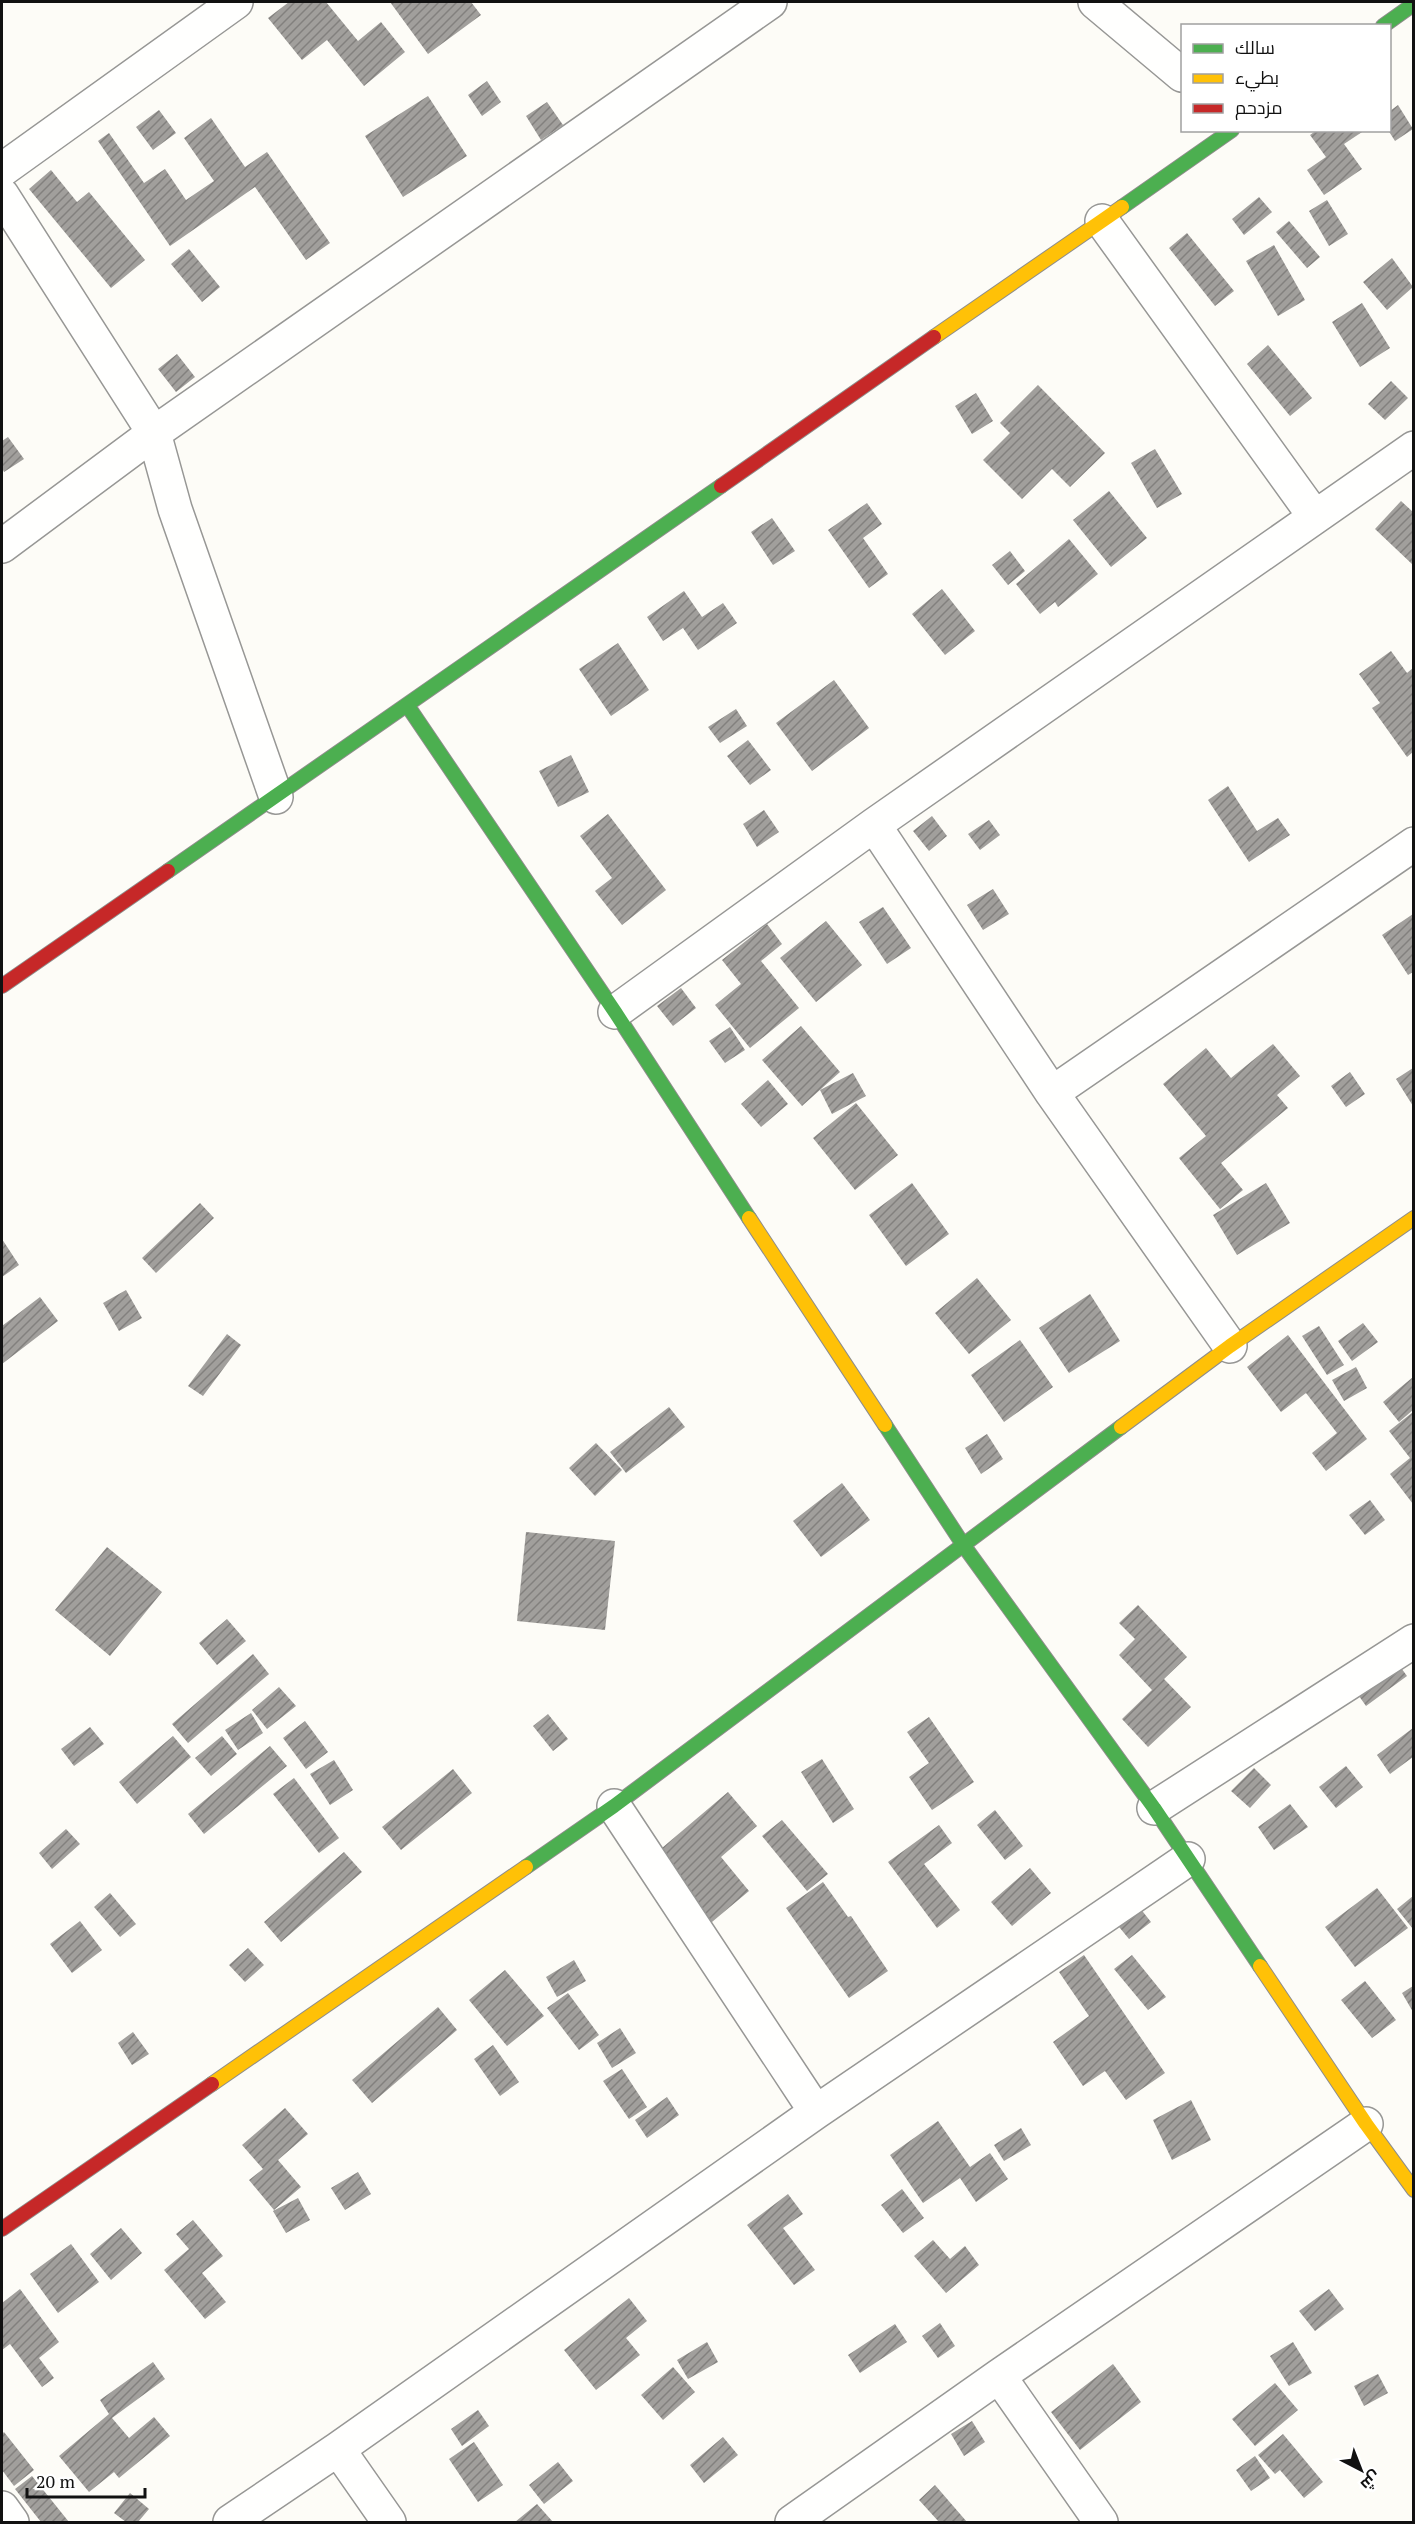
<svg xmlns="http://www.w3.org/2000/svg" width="1415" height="2524" viewBox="0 0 1415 2524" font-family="'PT Serif',Cairo,serif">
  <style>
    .building { fill: url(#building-hatch) }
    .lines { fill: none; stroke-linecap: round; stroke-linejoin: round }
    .street-casing { stroke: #979795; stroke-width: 36 }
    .fast-casing { stroke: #8e8d8b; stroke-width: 16 }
    .slow-casing { stroke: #8e8d8b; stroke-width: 16 }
    .jam-casing { stroke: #8e8d8b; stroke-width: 16 }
    .street { stroke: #fffffe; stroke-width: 33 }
    .fast { stroke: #4caf50; stroke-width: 14 }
    .slow { stroke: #ffc107; stroke-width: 14 }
    .jam { stroke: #c62828; stroke-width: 14 }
  </style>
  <defs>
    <pattern id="building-hatch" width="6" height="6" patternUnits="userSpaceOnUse" patternTransform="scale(1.5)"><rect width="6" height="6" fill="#a19f9c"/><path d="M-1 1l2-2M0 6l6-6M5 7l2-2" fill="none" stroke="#82807e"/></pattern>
  </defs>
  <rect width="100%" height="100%" fill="#fdfcf7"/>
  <path class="building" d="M289 2H326L358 41 381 22 405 52 364 86 327 40 302 60 268 18Z
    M390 2H471L481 15 428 54Z
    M487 81 501 102 482 116 468 95Z
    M428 96 467 156 403 197 365 136Z
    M547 102 563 125 541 140 526 116Z
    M1398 105 1413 129 1395 141 1388 130H1390V111Z
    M159 110 176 133 153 150 136 127Z
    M211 118 245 167 267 152 330 243 306 260 255 187 170 246 98 141 109 133 144 183 165 169 186 200 214 181 184 138Z
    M1317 130H1365L1344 144 1362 169 1324 195 1307 170 1326 157 1310 135Z
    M51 170 77 202 89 192 145 260 111 288 29 189Z
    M1259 197 1272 212 1244 235 1232 219Z
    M1327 200 1348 234 1329 246 1309 211Z
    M1289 221 1320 257 1307 268 1276 232Z
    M1187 233 1234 291 1215 306 1169 248Z
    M1274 245 1305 300 1278 316 1246 261Z
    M189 249 220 287 202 302 171 264Z
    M1392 258 1413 287 1387 310 1363 282Z
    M1362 303 1390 348 1360 367 1332 322Z
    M1268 345 1312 398 1290 416 1247 364Z
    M177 354 195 377 176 392 158 369Z
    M1391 381 1408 398 1385 420 1368 404Z
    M1038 385 1105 453 1070 487 1052 469 1022 499 983 460 1010 433 1000 423Z
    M976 393 993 421 972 434 955 406Z
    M8 437 24 459 4 472 2 468V441Z
    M1155 449 1182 494 1157 508 1131 463Z
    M1109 491 1147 538 1111 567 1073 520Z
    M1401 501 1413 512V565L1375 529Z
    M867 503 882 524 863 538 888 574 869 588 828 530Z
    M772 518 795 551 773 565 751 532Z
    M1069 539 1098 574 1058 607 1055 602 1040 614 1016 584Z
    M1010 551 1025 571 1008 585 992 565Z
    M942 589 975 631 945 655 912 614Z
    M684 591 702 617 723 603 737 623 698 650 683 628 663 641 647 617Z
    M618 643 649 690 611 716 579 669Z
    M1391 651 1407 673 1413 668V752L1407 757 1372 708 1380 703 1359 674Z
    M834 680 869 728 812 771 776 723Z
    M736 709 747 726 720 743 708 727Z
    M748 740 771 770 750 785 727 756Z
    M571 755 589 792 558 807 539 771Z
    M1228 786 1257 831 1278 818 1290 835 1249 862 1208 800Z
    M764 810 779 832 757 847 743 824Z
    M608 814 666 890 622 925 595 891 612 878 580 836Z
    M932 816 947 836 929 851 913 831Z
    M989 820 1000 835 980 850 968 834Z
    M993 889 1009 914 983 930 967 905Z
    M883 907 911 948 887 964 859 922Z
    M1413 914V972L1408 975 1382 935Z
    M826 921 862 965 816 1002 780 958Z
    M767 924 782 944 761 961 799 1008 750 1048 715 1005 741 984 722 960Z
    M681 988 696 1008 673 1026 657 1006Z
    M801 1026 840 1072 802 1106 762 1060Z
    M730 1027 745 1050 725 1063 709 1041Z
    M1273 1044 1300 1076 1277 1095 1288 1108 1221 1163 1243 1190 1220 1209 1179 1158 1206 1136 1163 1084 1206 1048 1231 1078Z
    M1413 1068V1106L1396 1079Z
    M1350 1072 1365 1094 1346 1107 1331 1086Z
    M853 1073 866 1096 832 1114 820 1090Z
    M768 1080 788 1104 761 1127 741 1104Z
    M856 1103 898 1155 855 1190 813 1138Z
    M912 1183 949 1234 906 1266 869 1215Z
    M1266 1183 1290 1223 1237 1255 1213 1215Z
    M200 1203 214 1218 156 1273 142 1258Z
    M2 1239 19 1265 2 1277Z
    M977 1278 1011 1320 969 1354 935 1313Z
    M126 1290 142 1318 119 1331 103 1303Z
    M1090 1294 1120 1341 1069 1373 1039 1328Z
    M40 1297 58 1321 2 1364V1326Z
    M1363 1323 1378 1342 1352 1361 1338 1341Z
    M1319 1326 1344 1365 1327 1375 1302 1336Z
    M227 1334 241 1345 203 1396 188 1386Z
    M1288 1335 1367 1439 1326 1471 1312 1453 1337 1433 1306 1393 1281 1412 1247 1367Z
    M1020 1340 1053 1387 1004 1422 971 1375Z
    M1356 1367 1367 1388 1344 1401 1332 1380Z
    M1413 1377V1410L1399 1422 1383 1402Z
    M669 1407 685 1427 626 1473 610 1452Z
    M1413 1412V1504L1390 1474 1410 1458 1389 1431Z
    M987 1434 1003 1459 981 1474 965 1448Z
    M596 1443 622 1470 595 1496 569 1468Z
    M842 1483 870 1520 821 1557 793 1521Z
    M1370 1500 1385 1520 1365 1535 1349 1515Z
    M526 1532 615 1541 605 1630 517 1621Z
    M107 1547 162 1592 110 1656 55 1610Z
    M1138 1605 1187 1657 1164 1679 1191 1707 1148 1747 1122 1719 1152 1690 1119 1655 1135 1639 1119 1623Z
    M227 1619 246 1641 217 1665 199 1643Z
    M253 1654 269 1674 188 1743 172 1724Z
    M1393 1657 1407 1676 1366 1706 1352 1686Z
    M279 1687 296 1706 267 1729 252 1710Z
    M251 1713 263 1733 238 1750 225 1730Z
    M548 1714 568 1739 553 1751 533 1726Z
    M929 1717 974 1782 932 1810 909 1777 929 1763 907 1732Z
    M305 1721 328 1752 306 1769 283 1738Z
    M90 1727 104 1744 74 1766 61 1749Z
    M1413 1728V1757L1390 1774 1377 1755Z
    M173 1736 191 1757 137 1804 119 1782Z
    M222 1736 237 1754 211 1776 195 1758Z
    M270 1746 287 1766 204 1834 188 1814Z
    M822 1759 854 1809 833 1823 801 1772Z
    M334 1760 353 1790 330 1805 310 1774Z
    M1346 1766 1363 1787 1336 1808 1319 1787Z
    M1254 1768 1271 1785 1250 1808 1231 1791Z
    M453 1769 472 1793 401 1850 382 1827Z
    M294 1778 339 1838 319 1853 273 1794Z
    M728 1792 757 1826 721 1857 749 1891 706 1927 649 1859Z
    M1290 1804 1308 1827 1274 1850 1258 1827Z
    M995 1810 1023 1846 1005 1860 977 1825Z
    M782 1820 828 1874 807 1891 762 1836Z
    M939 1825 952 1843 924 1864 960 1910 937 1928 888 1862Z
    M66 1829 80 1844 52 1869 39 1853Z
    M344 1852 362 1872 281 1942 264 1922Z
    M1030 1868 1051 1893 1012 1926 991 1902Z
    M823 1882 848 1917 851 1916 888 1971 849 1998 786 1908Z
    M1377 1888 1408 1928 1355 1967 1325 1927Z
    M110 1893 136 1924 120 1937 94 1907Z
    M1413 1896V1929L1397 1909Z
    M1132 1898 1151 1922 1129 1939 1110 1916Z
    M80 1921 102 1950 72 1973 50 1944Z
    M248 1948 264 1965 245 1982 229 1965Z
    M1084 1955 1165 2073 1126 2100 1105 2071 1083 2086 1053 2042 1089 2016 1059 1972Z
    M1132 1955 1166 1997 1148 2010 1114 1969Z
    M574 1960 586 1981 557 1997 546 1977Z
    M505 1970 544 2016 507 2046 469 2000Z
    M1365 1981 1396 2020 1372 2038 1341 2000Z
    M1413 1986V2012L1402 1993Z
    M568 1993 599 2035 579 2050 547 2008Z
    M438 2007 457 2030 372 2103 352 2080Z
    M620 2028 636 2053 612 2068 597 2043Z
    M133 2032 149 2054 132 2065 118 2043Z
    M493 2045 519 2082 500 2096 474 2059Z
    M622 2069 647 2107 629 2119 603 2081Z
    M667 2097 679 2115 647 2138 635 2120Z
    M1191 2100 1211 2140 1172 2160 1153 2120Z
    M285 2108 308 2134 278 2160 301 2187 274 2210 249 2180 263 2169 242 2145Z
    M938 2121 970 2167 990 2153 1008 2179 976 2202 960 2178 923 2203 890 2155Z
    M1021 2128 1031 2145 1004 2161 994 2145Z
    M358 2172 371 2194 345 2210 331 2188Z
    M902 2189 924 2218 903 2233 881 2205Z
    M788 2194 803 2214 783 2228 815 2270 794 2285 747 2225Z
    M298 2198 310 2220 286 2233 273 2211Z
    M193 2220 223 2256 202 2273 226 2302 205 2319 164 2270 189 2249 176 2234Z
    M121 2228 142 2253 111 2280 90 2254Z
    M933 2240 950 2259 965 2246 979 2265 946 2293 914 2256Z
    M71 2244 99 2282 58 2313 30 2274Z
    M20 2289 59 2342 39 2358 54 2378 42 2387 10 2344 2 2350V2303Z
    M1329 2289 1344 2309 1315 2331 1299 2311Z
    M629 2298 647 2321 626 2338 640 2355 596 2390 564 2350Z
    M940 2323 955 2346 938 2358 922 2336Z
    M895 2324 907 2342 860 2373 848 2355Z
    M707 2342 718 2362 688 2379 677 2360Z
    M1293 2342 1312 2373 1289 2386 1270 2356Z
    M153 2362 165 2379 112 2418 129 2438 154 2417 170 2436 119 2478 114 2472 89 2492 59 2456 109 2414 100 2400Z
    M1113 2364 1141 2402 1080 2450 1051 2412Z
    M673 2367 695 2392 663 2420 641 2395Z
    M1378 2374 1388 2393 1364 2406 1354 2386Z
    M1275 2383 1298 2410 1255 2446 1232 2419Z
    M478 2410 489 2426 462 2446 451 2429Z
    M972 2421 985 2442 964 2456 951 2434Z
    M4 2432 34 2470 14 2486 2 2470V2434Z
    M1283 2434 1323 2482 1304 2498 1280 2470 1275 2474 1258 2455Z
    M723 2437 738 2455 704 2483 690 2465Z
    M474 2442 503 2485 478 2502 449 2459Z
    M1255 2456 1270 2478 1251 2491 1236 2470Z
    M558 2462 573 2481 544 2504 529 2485Z
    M32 2476 69 2522H41L15 2489Z
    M935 2485 967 2522H939L919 2500Z
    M130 2493 149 2509 138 2522H126L114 2513Z
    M537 2504 553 2522H515Z"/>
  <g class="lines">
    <defs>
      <path id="street" d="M1095 2 1182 75
        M2 170 236 2
        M2 195 154 433 175 509 276 797
        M1102 221 1315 517
        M2 546 154 433 770 2
        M874 825 1052 1093 1230 1346
        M615 1012 874 825 1414 448
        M1052 1093 1414 844
        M614 1806 816 2112
        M1154 1808 1414 1641
        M999 2376 1101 2522
        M338 2449 389 2522
        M2 2508 12 2522
        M230 2522 338 2449 816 2112 1188 1859
        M792 2522 999 2376 1366 2124"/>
      <path id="fast" d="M1383 26 1414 4
        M1122 207 1232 130
        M407 705 615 1012 749 1218
        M168 871 721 486
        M885 1425 964 1546 1154 1808 1260 1966
        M526 1867 614 1806 1121 1427"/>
      <path id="slow" d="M934 337 1122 207
        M749 1218 885 1425
        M1121 1427 1230 1346 1414 1218
        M1260 1966 1366 2124 1414 2190
        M212 2084 526 1867"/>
      <path id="jam" d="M721 486 934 337
        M2 986 168 871
        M2 2229 212 2084"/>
    </defs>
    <use href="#street" class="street-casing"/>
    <use href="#fast" class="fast-casing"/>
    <use href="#slow" class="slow-casing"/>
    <use href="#jam" class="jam-casing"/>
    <use href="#street" class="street"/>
    <use href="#fast" class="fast"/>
    <use href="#slow" class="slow"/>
    <use href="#jam" class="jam"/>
  </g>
  <rect width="1415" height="2524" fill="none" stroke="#111111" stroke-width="6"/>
  <rect x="1181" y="24" width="210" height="108" fill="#ffffff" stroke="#a0a0a0" stroke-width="1.5"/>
  <rect x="1193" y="44" width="30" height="9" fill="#4caf50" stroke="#a0a0a0" stroke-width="1.5"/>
  <text x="1235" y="54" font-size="18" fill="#111111">سالك</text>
  <rect x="1193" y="74" width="30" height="9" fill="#ffc107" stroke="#a0a0a0" stroke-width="1.5"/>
  <text x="1235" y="84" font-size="18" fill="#111111">بطيء</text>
  <rect x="1193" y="104" width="30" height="9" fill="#c62828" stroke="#a0a0a0" stroke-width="1.5"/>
  <text x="1235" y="114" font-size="18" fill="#111111">مزدحم</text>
  <g transform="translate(1361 2470) rotate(138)" stroke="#ffffff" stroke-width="4.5" paint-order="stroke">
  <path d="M0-4.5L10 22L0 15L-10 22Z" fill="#111111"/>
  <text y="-9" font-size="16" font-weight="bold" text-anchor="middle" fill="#111111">ش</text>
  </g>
  <path d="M27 2488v9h118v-9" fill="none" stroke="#111111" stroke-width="3"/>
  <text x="36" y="2488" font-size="18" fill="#111111" stroke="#ffffff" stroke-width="4.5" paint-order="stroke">20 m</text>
</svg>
